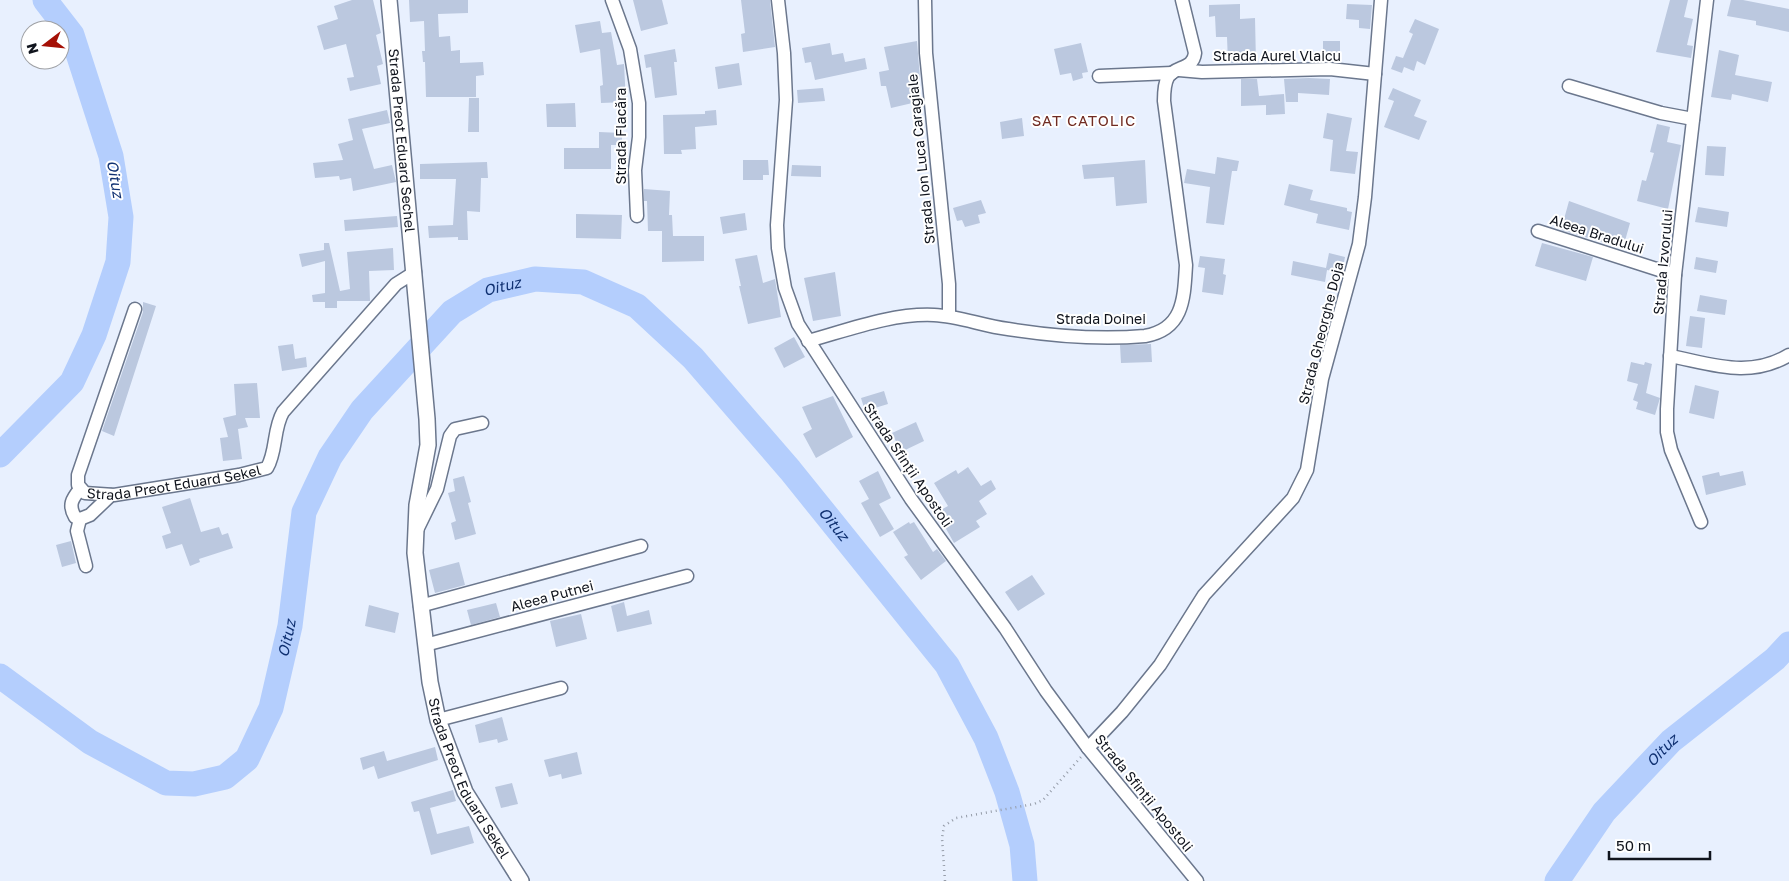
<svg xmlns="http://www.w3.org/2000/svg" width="1789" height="881" viewBox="0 0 1789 881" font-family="'Golos Text',sans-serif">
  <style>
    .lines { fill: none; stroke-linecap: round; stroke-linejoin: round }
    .river { stroke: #b4cefd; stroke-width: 25 }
    .building { fill: #bbc8df }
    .minor-casing { stroke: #6b778d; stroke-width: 15 }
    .tertiary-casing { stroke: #6b778d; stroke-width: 18 }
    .path { stroke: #959ca8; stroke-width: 2.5; stroke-dasharray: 1 4; stroke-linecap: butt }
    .minor { stroke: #fff; stroke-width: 12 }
    .tertiary { stroke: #fff; stroke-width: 15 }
    .labels { text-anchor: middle; stroke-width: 4; stroke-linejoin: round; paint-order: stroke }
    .street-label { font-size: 14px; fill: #10141d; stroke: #fff }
    .neighbourhood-label { font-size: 15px; letter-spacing: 1px; fill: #712c23; stroke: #fff }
    .water-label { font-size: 15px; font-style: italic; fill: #103172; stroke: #fff }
  </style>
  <rect width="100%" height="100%" fill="#e8f0fe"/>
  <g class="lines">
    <g class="river">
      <path d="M0 455 72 382 94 335 118 262 121 217 111 156 72 35 45 0"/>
      <path id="s1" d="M0 676 90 742 166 783 194 784 225 777 247 759 271 708 290 626 304 512 330 457 362 410 452 312 488 290 535 279 583 282 637 306 693 358 790 470 947 665 986 738 1007 792 1022 845 1025 881"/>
      <path id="s2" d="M1557 881 1604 812 1671 741 1775 659 1789 644"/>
    </g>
  </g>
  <path class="building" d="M352 0H373L381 33 376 35 383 64 377 66 381 84 350 91 347 78 354 77 346 44 324 50 317 26 338 19 334 6Z
    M409 0H468V13L438 14 439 37 450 36 451 51 460 50V63L483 62 484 75 476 76V97H426L425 62H423L422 51H425L424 21 410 22Z
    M633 0H662L668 24 641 31Z
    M741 0H770L775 47 743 52 741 34 745 33Z
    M1670 0H1688L1684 17 1693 19 1687 45 1693 46 1691 58 1656 52Z
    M1731 0H1743L1789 9V32L1756 25V21L1727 16Z
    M1240 4V19L1255 18 1256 63H1228L1227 37H1216L1215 16 1209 17V5Z
    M1347 4 1372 5 1370 29 1359 28V20L1346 19Z
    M1415 19 1439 29 1425 65 1417 61 1414 71 1404 67 1402 73 1391 69 1396 56 1403 58 1413 34 1409 32Z
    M600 21 602 33 611 32 617 65 624 64 626 102 601 103 600 86 603 85 600 49 580 53 575 25Z
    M917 41 920 79 916 80 921 101 891 108 886 86H881L879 72 889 70 884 47Z
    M1323 41H1340V62L1323 61Z
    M830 43 832 55 843 53 845 62 865 58 867 69 815 80 811 62 805 63 802 48Z
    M1081 43 1088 72 1082 73 1083 78 1073 81 1071 73 1060 75 1054 49Z
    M675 49 677 62H674L677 95 655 98 651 67 646 68 644 55Z
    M1719 50 1739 55 1735 75 1772 82 1768 102 1732 94 1731 100 1711 97Z
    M739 63 742 85 718 89 715 67Z
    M1309 78 1330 79 1329 95 1298 93V102H1286L1284 79Z
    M1241 79H1257L1259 96 1284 94 1285 114 1266 115V105L1241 106Z
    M823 88 825 101 798 103 797 90Z
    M1393 88 1421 100 1414 116 1427 121 1419 140 1384 127 1394 101 1388 99Z
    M469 98H479V132H468Z
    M575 103 576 127H547L546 104Z
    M387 110 390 123 362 129 374 169 392 165 396 182 353 191 351 178 340 180 339 176 315 178 313 163 343 160 338 144 353 140 348 119Z
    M716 110 717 125 695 127 696 149 681 150 682 154H664L663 115 705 114V111Z
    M1327 113 1352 118 1346 151 1358 152 1355 174 1330 171 1333 140 1323 138Z
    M1022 118 1024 136 1002 139 1000 122Z
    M1657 124 1670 127 1667 142 1681 145 1668 209 1637 201 1642 180 1646 181 1654 153 1650 152Z
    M599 132 622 133V145H611V169H564V148H599Z
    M1707 146 1726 147 1724 176 1705 175Z
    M1217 157 1239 161 1237 171H1232L1224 225 1206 223 1210 187 1184 183 1187 169 1215 174Z
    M743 160H768L769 175H763V180H743Z
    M1145 160 1147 203 1116 206 1114 177 1084 179 1082 165Z
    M487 162 488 178H481L480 212 467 211 468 240H458V237L429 238 428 226 453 225 456 179H420V164Z
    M792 165 821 166V177L791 176Z
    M1289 184 1313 190 1310 200 1347 208V211L1352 212 1349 230 1316 223 1318 214 1284 205Z
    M644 189 670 191 669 215H672L673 236H704V261L662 262V231H648L647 201H644Z
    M981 200 986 213 978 215 980 223 965 227 962 220 957 221 953 208Z
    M1569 201 1630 223 1623 248 1561 230Z
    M1698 207 1729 212 1727 227 1695 222Z
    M745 213 747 230 723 234 720 217Z
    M576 214 622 215 621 239 576 238Z
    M397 216 398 227 345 231 344 220Z
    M324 243H329L340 291 350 289 347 252 393 248 394 270 369 271 370 301H337V308H325V302H313L312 295 325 293V261L302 267 299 254 324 250Z
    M1542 243 1593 257 1586 281 1535 266Z
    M1329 253 1345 257 1342 273 1327 270 1325 282 1291 275 1293 261 1326 268Z
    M757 255 763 283 775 279 781 317 748 324 739 286H741L735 259Z
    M1200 256 1225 259 1223 274 1226 275 1223 295 1202 292 1205 268 1198 267Z
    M1696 257 1718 261 1716 273 1694 269Z
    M835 272 841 316 813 321 804 278Z
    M1700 295 1727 300 1725 315 1697 311Z
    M143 302 156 306 114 436 102 431 143 312Z
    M1690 316 1705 318 1702 348 1686 346Z
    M794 337 805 357 784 368 774 348Z
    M293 344 295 359 306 357 307 367 282 371 278 346Z
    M1151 344 1152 362 1121 363 1120 345Z
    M1631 362 1644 365 1645 362 1652 364 1646 393 1660 398 1655 415 1636 409 1638 402 1633 400 1638 384 1627 381Z
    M257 383 260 418H245L248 427 238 429 242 459 223 461 220 438 228 437 223 418 236 415 234 384Z
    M1695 385 1719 391 1714 419 1689 413Z
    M884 391 888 404 865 411 861 398Z
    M833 396 853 437 816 458 803 434 812 429 802 407Z
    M916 422 924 441 901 452 892 433Z
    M968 467 981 486 991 480 996 489 979 501 987 514 976 521 980 527 954 543 945 527 948 525 939 511 948 506 934 483 956 470 958 474Z
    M878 471 891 498 879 504 894 529 880 537 861 503 869 499 859 481Z
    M1743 471 1746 485 1706 495 1702 476 1719 472 1720 476Z
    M464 476 471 502 468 503 476 534 455 540 451 523 456 521 448 493 455 491 453 479Z
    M190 498 201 532 219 527 222 535 228 533 233 548 199 559 200 562 190 566 182 544 166 549 162 536 171 533 162 507Z
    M909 522 910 524 914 522 933 552 937 549 946 561 921 580 904 557 908 555 893 532Z
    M71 541 76 563 62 567 56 545Z
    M459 562 465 585 435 593 429 570Z
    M1032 575 1045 594 1018 611 1005 592Z
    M624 602 627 616 649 610 652 624 617 632 611 606Z
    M496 603 500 617 471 625 467 610Z
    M369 605 399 613 395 633 365 626Z
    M581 614 587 639 556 647 550 621Z
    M502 717 508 740 498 743 497 739 479 743 475 725Z
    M435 747 438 760 378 779 374 766 363 770 360 758 384 751 387 761Z
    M577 752 582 774 562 779 561 774 549 777 544 760Z
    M512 783 518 804 501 808 495 787Z
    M453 790 456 801 430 808 437 834 469 826 474 843 431 855 419 811 414 812 411 802Z"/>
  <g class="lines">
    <defs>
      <g id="minor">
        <path d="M612 0 630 49 639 103V137L635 170 637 216"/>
        <path d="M778 0 784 53 786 100 777 225 778 248 785 288 798 324 911 499 1005 628 1046 691 1088 748 1197 881"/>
        <path d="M925 0 926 53 949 284V316"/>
        <path d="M1179 70 1202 72 1330 69 1375 74"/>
        <path d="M1099 76 1172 73"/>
        <path d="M1569 86 1661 113 1693 119"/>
        <path d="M1538 231 1675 275"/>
        <path id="s3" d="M135 309 78 475V485L85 493 114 495 239 475 267 468C277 451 273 429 283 412L396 284 415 272"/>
        <path d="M808 341C848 330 892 313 934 315 959 316 983 326 1008 329 1052 336 1100 340 1145 336 1184 329 1184 298 1186 265L1164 101C1164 94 1164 84 1168 77 1176 65 1193 70 1195 53L1182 0"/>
        <path d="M1670 356C1712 364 1749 379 1789 355"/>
        <path d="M80 489C72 499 68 505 75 517L80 519 90 515 111 495"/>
        <path d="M80 519 77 531 86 566"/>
        <path d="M1701 522 1671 450 1667 432V409L1675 275 1707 0"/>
        <path d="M416 532 437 489 450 436 455 429 482 423"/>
        <path d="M420 606 641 546"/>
        <path d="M425 645 687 576"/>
        <path d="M438 720 561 688"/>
        <path d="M1088 748 1122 712 1160 665 1204 595 1293 498 1307 470 1322 379 1359 244 1365 197 1381 0"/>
      </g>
      <g id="tertiary">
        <path id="s4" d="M389 0 427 419 428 445 417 505 415 553 430 682 438 720 465 792 521 881"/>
      </g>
    </defs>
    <use href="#minor" class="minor-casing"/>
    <use href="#tertiary" class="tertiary-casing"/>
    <path class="path" d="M945 881 942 838 944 826 956 818 1034 804 1043 800 1081 757"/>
    <use href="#minor" class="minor"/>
    <use href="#tertiary" class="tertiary"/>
  </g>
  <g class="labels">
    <g class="street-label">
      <text x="1277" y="61">Strada Aurel Vlaicu</text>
      <text transform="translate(621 136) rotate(-90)" y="5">Strada Flacăra</text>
      <text dy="5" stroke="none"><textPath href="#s4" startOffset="141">Strada Preot Eduard Sechel</textPath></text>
      <text transform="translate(921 159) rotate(-96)" y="5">Strada Ion Luca Caragiale</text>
      <text transform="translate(1597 234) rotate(18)" y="5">Aleea Bradului</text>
      <text transform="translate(1663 262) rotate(-85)" y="5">Strada Izvorului</text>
      <text x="1101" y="324">Strada Doinei</text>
      <text transform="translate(1321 333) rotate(-76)" y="5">Strada Gheorghe Doja</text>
      <text transform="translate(908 465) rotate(56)" y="5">Strada Sfinții Apostoli</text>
      <text dy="5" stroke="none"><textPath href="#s3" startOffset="286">Strada Preot Eduard Sekel</textPath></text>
      <text transform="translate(552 596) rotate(-15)" y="5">Aleea Putnei</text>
      <text dy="5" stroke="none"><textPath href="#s4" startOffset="790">Strada Preot Eduard Sekel</textPath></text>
      <text transform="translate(1144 793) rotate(51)" y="5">Strada Sfinții Apostoli</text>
    </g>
    <g class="neighbourhood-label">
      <text x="1084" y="126">SAT CATOLIC</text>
    </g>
    <g class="water-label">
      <text transform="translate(115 179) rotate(80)" y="5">Oituz</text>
      <text dy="5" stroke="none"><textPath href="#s1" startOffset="849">Oituz</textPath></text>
      <text dy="5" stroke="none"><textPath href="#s1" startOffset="1284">Oituz</textPath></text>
      <text dy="5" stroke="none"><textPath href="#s1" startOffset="414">Oituz</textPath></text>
      <text dy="5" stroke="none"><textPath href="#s2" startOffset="168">Oituz</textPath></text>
    </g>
  </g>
  <g transform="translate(45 45) rotate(254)"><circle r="24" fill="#ffffff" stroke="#9fa1a5"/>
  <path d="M0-4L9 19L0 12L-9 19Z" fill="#a51006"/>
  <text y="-8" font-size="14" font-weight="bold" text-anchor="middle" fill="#10141d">N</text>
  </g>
  <path d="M1609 851v8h101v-8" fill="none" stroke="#10141d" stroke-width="2.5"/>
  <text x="1616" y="851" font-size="15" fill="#10141d" stroke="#ffffff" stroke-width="4" paint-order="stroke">50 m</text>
</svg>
